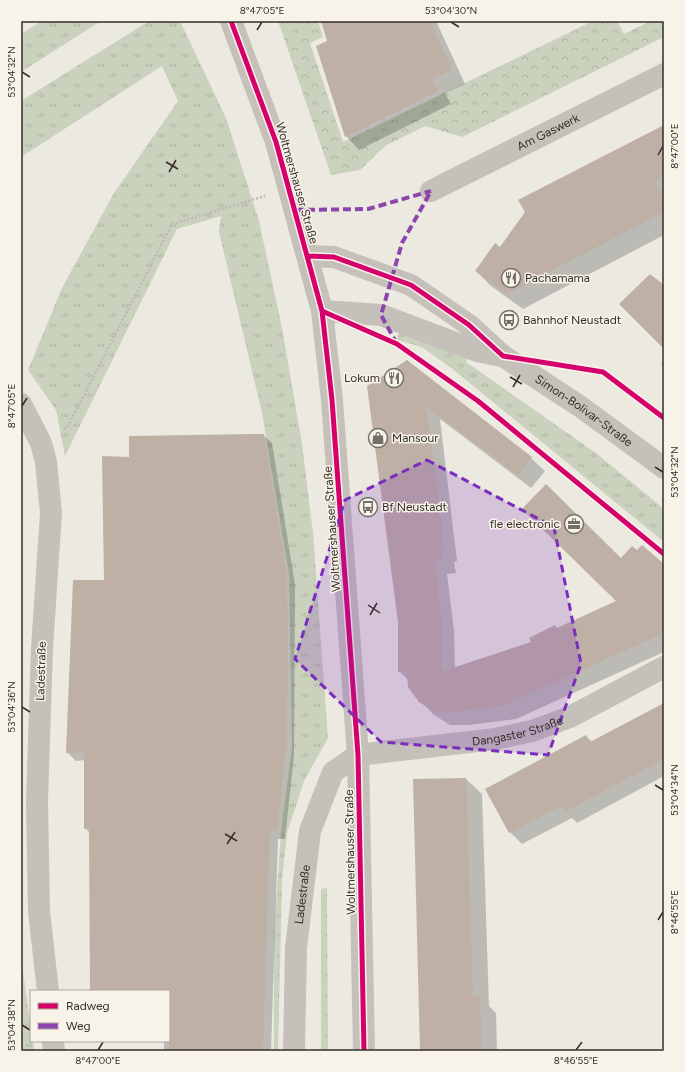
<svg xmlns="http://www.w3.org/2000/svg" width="685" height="1072" viewBox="0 0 685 1072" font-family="Figtree,sans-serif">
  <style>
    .grass { fill: url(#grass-tufts) }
    .forest { fill: url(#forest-crowns) }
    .shadow { fill: #0003 }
    .building { fill: #beb0a4 }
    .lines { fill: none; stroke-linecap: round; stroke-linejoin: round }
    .path { stroke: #beb9b3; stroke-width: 2.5; stroke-dasharray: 2 2; stroke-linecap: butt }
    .minor { stroke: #c5c0ba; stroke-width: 22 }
    .rail { stroke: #ada9a4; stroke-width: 3; stroke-dasharray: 1 3; stroke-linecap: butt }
    .quiet { stroke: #8e44ad; stroke-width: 4; stroke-dasharray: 8 4; stroke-linecap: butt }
    .cycleway-casing { stroke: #f8f3e9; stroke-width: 8 }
    .cycleway { stroke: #d6006c; stroke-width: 5 }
    .marked { fill: #7b2cbf; fill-opacity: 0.2; stroke: #7b2cbf; stroke-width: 3; stroke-dasharray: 8 5; stroke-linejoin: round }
    .ticks { fill: none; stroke: #352e29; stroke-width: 1.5 }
    .labels { text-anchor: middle; stroke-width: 3; stroke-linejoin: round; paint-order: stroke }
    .street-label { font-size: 12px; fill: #352e29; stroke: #f8f3e9 }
    .poi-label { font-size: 12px; fill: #352e29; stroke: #f8f3e9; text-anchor: start }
    .neatline { fill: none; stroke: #352e29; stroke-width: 1.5 }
    .ticks-label { font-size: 10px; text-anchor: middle; fill: #352e29 }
  </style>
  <defs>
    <pattern id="grass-tufts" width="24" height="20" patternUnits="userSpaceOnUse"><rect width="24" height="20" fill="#cad1bc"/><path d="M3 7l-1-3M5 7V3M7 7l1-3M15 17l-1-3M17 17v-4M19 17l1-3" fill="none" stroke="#aeb4a2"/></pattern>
    <pattern id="forest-crowns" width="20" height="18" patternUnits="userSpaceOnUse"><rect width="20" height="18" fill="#cad1bc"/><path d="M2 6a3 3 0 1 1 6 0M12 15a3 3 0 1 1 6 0" fill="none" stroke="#aeb4a2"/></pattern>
  </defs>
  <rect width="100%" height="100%" fill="#ece9e1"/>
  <path class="grass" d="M42 21H101L21 72V34Z
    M149 21H180L226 118 259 221 282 328 302 444 313 533 328 738 304 781 287 833 282 880 278 1051H274V935L281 832 292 746 289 574 262 413 219 232 221 216 177 229 65 456 56 410 28 370 62 288 114 193 178 101 162 66 21 157V101Z
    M400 329 468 354 466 362 596 453 664 509V542L455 371 422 347 397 340Z
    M327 888 328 1051H321V889Z
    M21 958 31 1028V1041H33L34 1051H21Z"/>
  <path class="forest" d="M278 21H318L323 37 310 43 343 142 593 21H617L624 34 651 21H664V37L462 137 425 126 385 146 360 170 331 175Z"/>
  <path class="shadow" d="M322 21H436L465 84 445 93 451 104 359 150 346 136 328 41Z
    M664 129V235L523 309 491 286 476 271 501 248Z
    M664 361V367L661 364Z
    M407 362 531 458 545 471 531 488 440 419 457 561 454 562 456 573 447 574 454 631 455 668 533 643 557 629 617 601 621 559 664 566V652L516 719 469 725H450L434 715 420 701 409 681 399 671Z
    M263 435 272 443 295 584 294 756 285 839H278L271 1051H166L164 1049V1041H169V991H91L90 833 85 828V760L76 761 67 752 130 458Z
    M664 704V776L577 823 572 818 522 844 510 832 586 736 592 742Z
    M466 779 482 794 489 1006 496 1013 497 1051H421Z"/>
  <path class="building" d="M321 21H430L452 70 432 79 438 91 345 137 316 46 327 41Z
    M664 125V176L655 181 664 199V212L507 294 475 271 495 243 500 247 525 212 518 200Z
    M650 274 664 285V349L619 304Z
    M407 360 532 457 518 475 427 407 444 548 442 549 443 560 435 561 441 617 443 671 531 642 529 638 555 625 557 628 616 601 522 509 546 484 621 558 632 546 637 550 642 545 664 564V633L502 706 455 712H436L419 702 408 687 407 672H398V622L367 386Z
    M264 434 287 575 288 669 286 747 277 831H270L263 1051 169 1050V991H90L89 829H84V752L66 753 73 580H104L102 456 129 457V436Z
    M664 703V759L564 812 561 806 509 833 485 789 586 735 590 742Z
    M466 778 473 996H480L482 1051H420L413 779Z"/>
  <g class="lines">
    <path class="path" d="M64 429 68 426 172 224 265 196"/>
    <g class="minor">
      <path d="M231 21 276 142 322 311 332 400 358 755 364 1051"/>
      <path id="s1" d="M431 191 664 74"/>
      <path id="s2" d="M308 256 334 257 411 285 469 325 503 356 581 407 664 468"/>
      <path d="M322 311 381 315 477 351 501 356"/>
      <path d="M21 404 41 443 46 462 51 513 42 648 37 801 39 912 48 991"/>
      <path d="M53 1041 54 1051"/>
      <path id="s3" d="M294 1051 296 948 310 831 333 772 358 755 495 739 532 731 570 717 664 667"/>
    </g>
    <path class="rail" d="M21 22 23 21"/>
    <path class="quiet" d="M295 210 368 209 431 191
      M397 344 381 315 402 243 431 191"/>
    <defs>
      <path id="cycleway" d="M231 21 276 142 322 311 332 400 358 755 364 1051
        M308 256 334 257 411 285 469 325 503 356 603 372 664 418
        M322 311 397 344 478 401 664 554"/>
    </defs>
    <use href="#cycleway" class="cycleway-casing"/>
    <use href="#cycleway" class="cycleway"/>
  </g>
  <path class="marked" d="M427 460 554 527 581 664 548 755 381 742 295 659 345 500Z"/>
  <path class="ticks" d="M451 22 459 27M257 30 262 22M22 72 30 77M658 155 663 146M166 162 178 169M169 172 176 160M510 377 522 384M513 387 520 375M22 406 27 398M655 467 663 472M368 605 380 613M370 615 377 603M22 707 30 712M655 785 663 790M225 834 237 841M227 844 235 832M658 920 663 912M22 1025 30 1030M98 1050 103 1042M576 1050 582 1042"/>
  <defs>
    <symbol id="restaurant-ring" viewBox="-11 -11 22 22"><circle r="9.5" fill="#f8f3e9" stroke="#756f69" stroke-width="1.5"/><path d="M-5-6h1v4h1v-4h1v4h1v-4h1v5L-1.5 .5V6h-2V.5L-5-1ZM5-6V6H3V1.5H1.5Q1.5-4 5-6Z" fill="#756f69"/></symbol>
    <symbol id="bus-ring" viewBox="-11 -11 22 22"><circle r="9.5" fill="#f8f3e9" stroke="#756f69" stroke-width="1.5"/><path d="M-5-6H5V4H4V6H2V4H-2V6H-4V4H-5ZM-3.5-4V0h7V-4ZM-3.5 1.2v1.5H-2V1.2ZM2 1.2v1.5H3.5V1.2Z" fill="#756f69"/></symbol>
    <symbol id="shop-ring" viewBox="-11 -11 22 22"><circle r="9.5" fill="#f8f3e9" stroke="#756f69" stroke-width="1.5"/><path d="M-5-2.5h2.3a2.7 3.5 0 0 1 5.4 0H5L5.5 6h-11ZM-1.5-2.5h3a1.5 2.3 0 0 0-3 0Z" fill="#756f69"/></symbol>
    <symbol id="office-ring" viewBox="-11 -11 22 22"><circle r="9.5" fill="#f8f3e9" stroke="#756f69" stroke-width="1.5"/><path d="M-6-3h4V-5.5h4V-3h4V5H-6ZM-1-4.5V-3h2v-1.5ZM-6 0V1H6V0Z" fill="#756f69"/></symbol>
  </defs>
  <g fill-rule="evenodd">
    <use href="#restaurant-ring" x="500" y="267" width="22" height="22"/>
    <use href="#bus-ring" x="498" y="309" width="22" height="22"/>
    <use href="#restaurant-ring" x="383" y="367" width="22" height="22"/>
    <use href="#shop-ring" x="367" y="427" width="22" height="22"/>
    <use href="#bus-ring" x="357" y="496" width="22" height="22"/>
    <use href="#office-ring" x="563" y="513" width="22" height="22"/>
  </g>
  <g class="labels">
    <g class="street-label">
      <text dy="4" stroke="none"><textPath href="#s1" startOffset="131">Am Gaswerk</textPath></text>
      <text transform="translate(297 183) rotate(74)" y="4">Woltmershauser Straße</text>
      <text dy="4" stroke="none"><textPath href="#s2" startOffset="322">Simon-Bolivar-Straße</textPath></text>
      <text transform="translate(332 529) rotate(-94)" y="4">Woltmershauser Straße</text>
      <text transform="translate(41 671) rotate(-88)" y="4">Ladestraße</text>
      <text dy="4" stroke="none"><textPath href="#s3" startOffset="476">Dangaster Straße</textPath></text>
      <text transform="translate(350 852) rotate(-91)" y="4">Woltmershauser Straße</text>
      <text dy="4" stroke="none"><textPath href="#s3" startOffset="157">Ladestraße</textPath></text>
    </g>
    <g class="poi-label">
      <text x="525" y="282">Pachamama</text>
      <text x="523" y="324">Bahnhof Neustadt</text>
      <text x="380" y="382" text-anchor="end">Lokum</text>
      <text x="392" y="442">Mansour</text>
      <text x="382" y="511">Bf Neustadt</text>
      <text x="560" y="528" text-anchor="end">fle electronic</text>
    </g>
  </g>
  <rect width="685" height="1072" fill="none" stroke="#f8f3e9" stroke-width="44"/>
  <rect x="30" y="990" width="140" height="52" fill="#f8f3e9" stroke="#aaa49c"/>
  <rect x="38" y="1003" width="20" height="6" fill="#d6006c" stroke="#aaa49c"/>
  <text x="66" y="1010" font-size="12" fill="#352e29">Radweg</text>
  <rect x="38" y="1023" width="20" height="6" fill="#8e44ad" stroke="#aaa49c"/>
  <text x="66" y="1030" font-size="12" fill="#352e29">Weg</text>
  <rect x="22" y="22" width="641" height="1028" class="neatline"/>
  <g class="ticks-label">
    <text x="262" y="14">8°47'05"E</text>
    <text x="451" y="14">53°04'30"N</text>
    <text transform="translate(11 72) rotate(-90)" y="4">53°04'32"N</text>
    <text transform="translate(674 146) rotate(-90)" y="4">8°47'00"E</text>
    <text transform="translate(11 406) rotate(-90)" y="4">8°47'05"E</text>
    <text transform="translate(674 472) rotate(-90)" y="4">53°04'32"N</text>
    <text transform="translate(11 707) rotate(-90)" y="4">53°04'36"N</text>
    <text transform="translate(674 790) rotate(-90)" y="4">53°04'34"N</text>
    <text transform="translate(674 912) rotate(-90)" y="4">8°46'55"E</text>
    <text transform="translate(11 1025) rotate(-90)" y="4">53°04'38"N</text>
    <text x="98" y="1064">8°47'00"E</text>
    <text x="576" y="1064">8°46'55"E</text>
  </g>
</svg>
